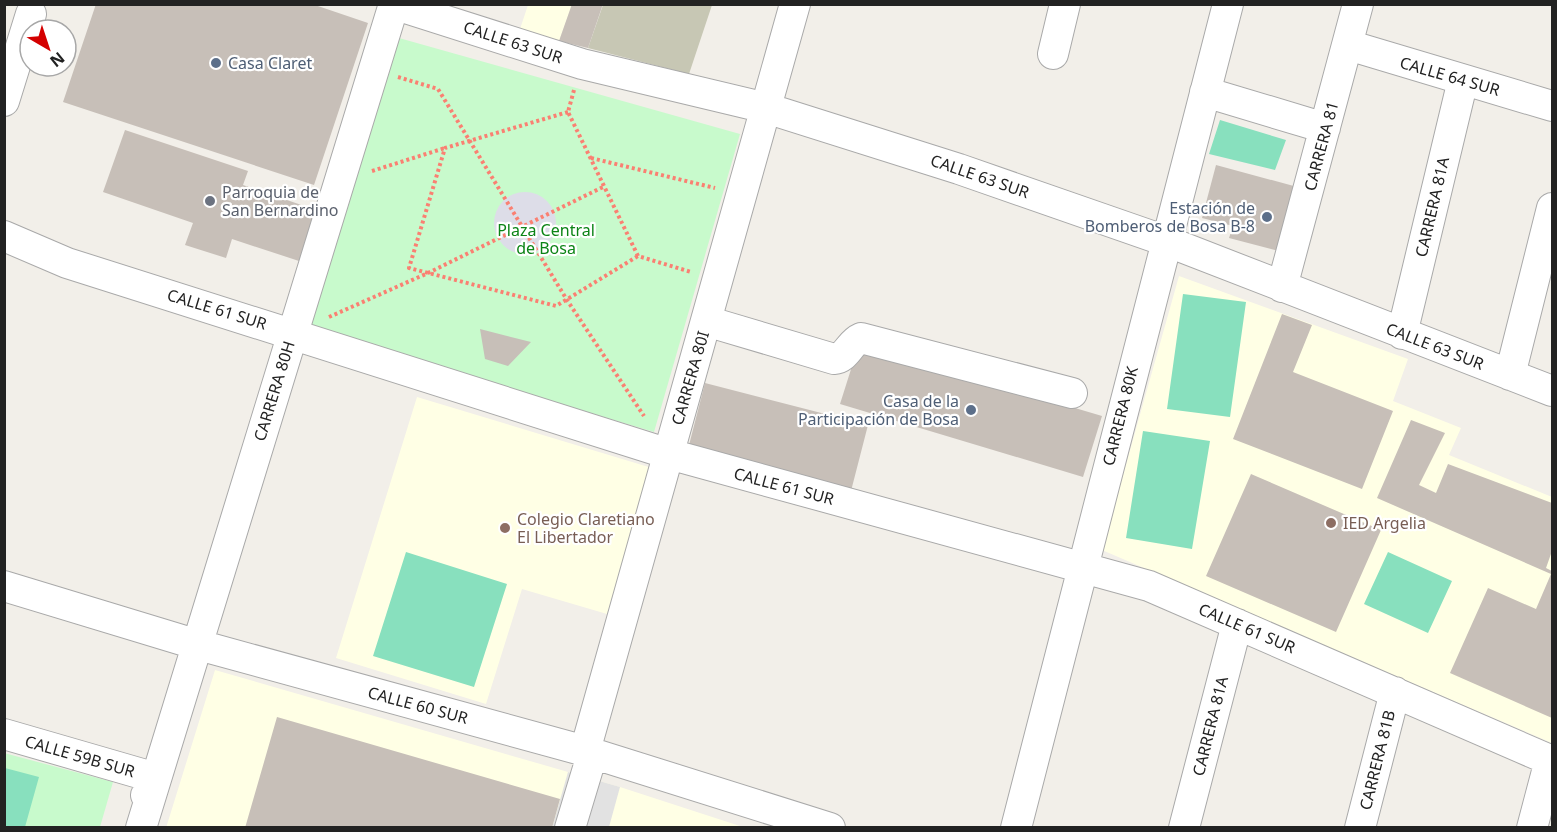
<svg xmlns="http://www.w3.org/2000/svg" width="1557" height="832" viewBox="0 0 1557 832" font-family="'Noto Sans',sans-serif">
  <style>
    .education { fill: #ffffe5 }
    .construction { fill: #c7c7b4 }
    .park { fill: #c8facc }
    .pitch { fill: #88e0be }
    .parking { fill: #e2e2e2 }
    .plaza { fill: #dddde8 }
    .building { fill: #c7bfb8 }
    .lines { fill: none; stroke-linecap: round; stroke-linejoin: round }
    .minor-casing { stroke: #a9a9a9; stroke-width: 32 }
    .path { stroke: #fa8072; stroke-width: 4; stroke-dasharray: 3 3; stroke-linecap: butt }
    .minor { stroke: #fff; stroke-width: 30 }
    .service-dot { fill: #5c6f8a; stroke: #fff; stroke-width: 2 }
    .worship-dot { fill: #6b7280; stroke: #fff; stroke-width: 2 }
    .education-dot { fill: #8d6e63; stroke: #fff; stroke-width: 2 }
    .labels { text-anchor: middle; stroke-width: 4.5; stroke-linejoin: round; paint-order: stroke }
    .street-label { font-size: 16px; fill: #222; stroke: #fff }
    .service-label { font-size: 16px; fill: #4e5e75; stroke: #fff; text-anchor: end }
    .worship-label { font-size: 16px; fill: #5b616d; stroke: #fff; text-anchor: start }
    .park-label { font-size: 16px; fill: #0c8416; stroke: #fff }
    .education-label { font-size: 16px; fill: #785e54; stroke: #fff; text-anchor: start }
  </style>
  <rect width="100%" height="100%" fill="#f2efe9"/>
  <path class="education" d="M528 5H572L559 41 520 29Z
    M1179 276 1408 359 1393 401 1461 428 1449 455 1552 497V743L1102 550Z
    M417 397 652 468 607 614 522 589 486 704 336 658Z
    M215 670 620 787 743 827 166 828Z"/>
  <path class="construction" d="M603 5H712L689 74 588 48Z"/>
  <path class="park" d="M399 38 740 134 654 432 310 329Z
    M4 753 113 782 100 827H5Z"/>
  <path class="pitch" d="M1220 120 1286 140 1275 170 1209 154Z
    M1183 294 1246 302 1230 417 1167 409Z
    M1143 431 1210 441 1192 549 1126 538Z
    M406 552 507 584 474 687 373 656Z
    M1388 552 1452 581 1428 633 1364 604Z
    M5 768 39 777 25 827H5Z"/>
  <path class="parking" d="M568 772 620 787 609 827 552 828Z"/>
  <path class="plaza" d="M494 223a31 31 0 1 1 62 0a31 31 0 1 1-62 0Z"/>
  <path class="building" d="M96 4H312L368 23 314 185 63 102Z
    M572 4H603L588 48 559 41Z
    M125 130 248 171 243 185 316 210 299 261 232 239 226 258 185 245 193 223 103 192Z
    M1216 165 1301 188 1283 252 1229 238 1233 226 1202 218Z
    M1282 314 1312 325 1293 372 1393 411 1362 489 1233 439Z
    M480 329 531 342 508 366 485 359Z
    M859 344 1102 416 1083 477 840 404Z
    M705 383 868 425 851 491 688 449Z
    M1411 420 1445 433 1419 485 1436 493 1448 464 1552 503V551L1546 568 1552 571V718L1450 673 1488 588 1536 609 1551 574 1377 498Z
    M1251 474 1381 530 1336 632 1206 576Z
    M277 717 560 799 552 828H245Z"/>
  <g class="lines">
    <defs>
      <path id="minor" d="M393 4 582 64 766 108 959 169 1166 241 1552 391
        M1348 45 1552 106
        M1053 54 1065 4
        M1205 92 1325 128
        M4 101 31 14
        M4 236 67 263 669 454 1149 586 1552 761
        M1282 287 1358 4
        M706 321 834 359C847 358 849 343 861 338L1072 393
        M1402 334 1463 80
        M1510 375 1552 208
        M4 586 195 644 585 751 830 828
        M4 734 156 778 146 795
        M585 751 795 4
        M141 828 394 4
        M570 828 589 765
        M1016 828 1228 4
        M1184 828 1237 624
        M1360 828 1395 692
        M1532 828 1550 760"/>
    </defs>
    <use href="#minor" class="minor-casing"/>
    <path class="path" d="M398 77 438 89 567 300 644 416
      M574 90 568 112 638 256 691 272
      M568 112 445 148 409 268 556 306 638 256
      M591 158 715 188
      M372 171 445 148
      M329 317 428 273 605 186"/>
    <use href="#minor" class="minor"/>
  </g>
  <g class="service-dot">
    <circle cx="216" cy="63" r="6"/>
    <circle cx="1267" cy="217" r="6"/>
    <circle cx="971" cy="410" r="6"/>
  </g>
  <circle class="worship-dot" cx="210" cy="201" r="6"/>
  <g class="education-dot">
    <circle cx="1331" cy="523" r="6"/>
    <circle cx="505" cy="528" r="6"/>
  </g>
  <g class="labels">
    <g class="street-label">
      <text transform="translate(513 42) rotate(18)" y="6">CALLE 63 SUR</text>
      <text transform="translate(1450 76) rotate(16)" y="6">CALLE 64 SUR</text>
      <text transform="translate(1321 146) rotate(-75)" y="6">CARRERA 81</text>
      <text transform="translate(980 176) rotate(19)" y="6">CALLE 63 SUR</text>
      <text transform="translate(1432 207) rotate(-77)" y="6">CARRERA 81A</text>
      <text transform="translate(217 309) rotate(17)" y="6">CALLE 61 SUR</text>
      <text transform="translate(1435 346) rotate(21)" y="6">CALLE 63 SUR</text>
      <text transform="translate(690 378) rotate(-74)" y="6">CARRERA 80I</text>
      <text transform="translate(274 391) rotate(-73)" y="6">CARRERA 80H</text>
      <text transform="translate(1120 416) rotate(-76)" y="6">CARRERA 80K</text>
      <text transform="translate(784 486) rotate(15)" y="6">CALLE 61 SUR</text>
      <text transform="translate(1247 628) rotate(23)" y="6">CALLE 61 SUR</text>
      <text transform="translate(418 705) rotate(15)" y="6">CALLE 60 SUR</text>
      <text transform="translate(1210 726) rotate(-76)" y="6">CARRERA 81A</text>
      <text transform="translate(80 756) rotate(16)" y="6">CALLE 59B SUR</text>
      <text transform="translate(1377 760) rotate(-76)" y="6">CARRERA 81B</text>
    </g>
    <g class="service-label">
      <text x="228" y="69" text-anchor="start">Casa Claret</text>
      <text x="1255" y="214">Estación de<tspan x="1255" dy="18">Bomberos de Bosa B-8</tspan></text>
      <text x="959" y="407">Casa de la<tspan x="959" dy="18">Participación de Bosa</tspan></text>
    </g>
    <g class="worship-label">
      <text x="222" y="198">Parroquia de<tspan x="222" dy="18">San Bernardino</tspan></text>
    </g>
    <g class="park-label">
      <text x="546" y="236">Plaza Central<tspan x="546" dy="18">de Bosa</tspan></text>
    </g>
    <g class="education-label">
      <text x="517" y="525">Colegio Claretiano<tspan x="517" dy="18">El Libertador</tspan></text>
      <text x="1343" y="529">IED Argelia</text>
    </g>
  </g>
  <rect width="1557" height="832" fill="none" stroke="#222222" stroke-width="12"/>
  <g transform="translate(48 48) rotate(141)"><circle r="28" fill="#ffffff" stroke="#a7a7a7" stroke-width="1.5"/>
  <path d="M0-4.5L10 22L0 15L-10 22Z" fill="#d40000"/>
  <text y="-9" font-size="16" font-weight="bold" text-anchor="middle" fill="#222222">N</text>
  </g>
</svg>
